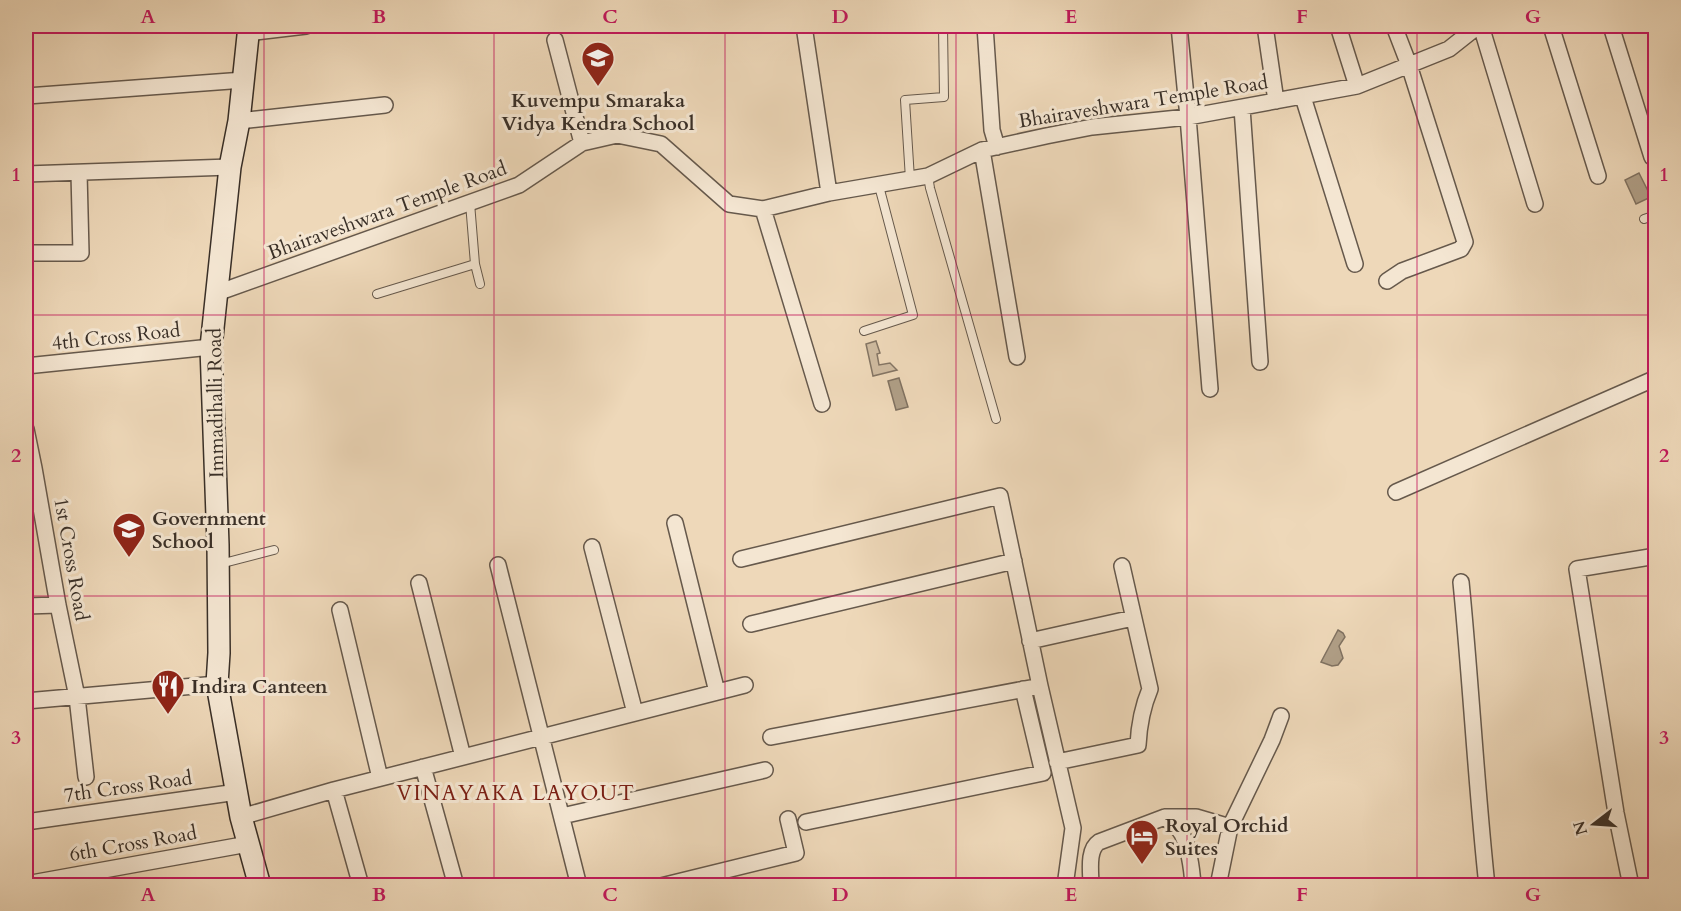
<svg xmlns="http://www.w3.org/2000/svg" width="1681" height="911" viewBox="0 0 1681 911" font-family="Cardo,serif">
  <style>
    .green { fill: #cfbba0; stroke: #847564; stroke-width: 1.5 }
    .water { fill: #b09f87; stroke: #807261; stroke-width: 1.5 }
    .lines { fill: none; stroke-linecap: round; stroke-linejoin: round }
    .lane-casing { stroke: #66594c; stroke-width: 10 }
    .street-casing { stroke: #66594c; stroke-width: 18 }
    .secondary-casing { stroke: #392f27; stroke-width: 24 }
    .lane { stroke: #f4e6d2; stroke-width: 8 }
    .street { stroke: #f4e6d2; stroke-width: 15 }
    .secondary { stroke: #f4e6d2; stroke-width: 21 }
    .grid { fill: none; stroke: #c2185b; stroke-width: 1.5; stroke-opacity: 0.55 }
    .labels { text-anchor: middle; stroke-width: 6; stroke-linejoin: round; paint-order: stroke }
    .poi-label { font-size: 20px; font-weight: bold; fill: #392f27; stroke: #f4e6d2; text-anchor: start }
    .street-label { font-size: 20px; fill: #392f27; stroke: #f4e6d2 }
    .neighbourhood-label { font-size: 21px; letter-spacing: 1.5px; fill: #7a1f14; stroke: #f4e6d2 }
    .neatline { fill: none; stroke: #c2185b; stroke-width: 2 }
    .grid-label { font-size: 20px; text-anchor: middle; font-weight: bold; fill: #c2185b }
  </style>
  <rect width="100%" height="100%" fill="#eed8b9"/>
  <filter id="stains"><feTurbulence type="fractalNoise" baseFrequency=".00333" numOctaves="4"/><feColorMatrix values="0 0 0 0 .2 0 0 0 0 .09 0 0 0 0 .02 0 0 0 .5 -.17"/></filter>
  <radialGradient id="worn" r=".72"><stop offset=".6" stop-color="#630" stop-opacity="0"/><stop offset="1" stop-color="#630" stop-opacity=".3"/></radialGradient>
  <path class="green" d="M876 341 880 353 877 354 879 365 890 363 897 370 873 376 866 344Z"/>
  <path class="water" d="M1639 173 1651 197 1636 204 1625 180Z
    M899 378 908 407 896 410 888 381Z
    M1338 630 1343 633 1345 637 1339 646 1343 658 1338 665 1332 666 1321 662Z"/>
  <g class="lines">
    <defs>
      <path id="lane" d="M928 176 930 188 996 419
        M910 179 905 100 944 97 943 26
        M470 203 475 264 480 284
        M1644 219 1656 215
        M377 294 475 264
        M864 331 913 315 879 186
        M220 564 274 550"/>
      <path id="street" d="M804 26 829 193
        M985 26 992 130 997 147
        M1179 26 1188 117 1210 389
        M1265 26 1276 101
        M1338 26 1357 86
        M1481 26 1535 204
        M1551 26 1598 176
        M1611 26 1652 157
        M248 33 306 26
        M555 40 582 143
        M27 96 244 80
        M1303 97 1355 264
        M1242 108 1260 362
        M239 121 385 105
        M982 150 1017 357
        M26 174 230 167
        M763 209 822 404
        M26 253H81L79 173
        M1387 281 1402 271 1461 249 1465 242 1409 65 1394 26
        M217 293 519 185 582 143 617 135 661 144 729 204 763 209 829 193 928 176 982 150 1046 136 1092 127 1188 117 1357 86 1449 49 1478 26
        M26 366 211 347
        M26 429 34 468 58 605 77 697 86 777
        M1396 492 1656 378
        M675 523 717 692
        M592 547 635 713
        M741 559 1000 496 1040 686 1073 828 1065 886
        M498 565 579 886
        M1461 582C1471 683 1476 784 1487 886
        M419 583 463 757
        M26 606 58 605
        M340 610 380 778
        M751 624 1014 561
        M1030 641 1133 618
        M26 701 217 684
        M771 737 1030 688
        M1057 762 1138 745C1139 725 1142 708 1150 689L1122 566
        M423 767 456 886
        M334 790 361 886
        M562 816 765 770
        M241 817 334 790 745 685
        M1165 817C1171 822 1178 827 1182 834 1189 849 1192 869 1193 886
        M26 822 237 792
        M806 822 1043 773 1023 689
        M26 884 248 844
        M661 886 796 853 788 819
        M1091 886C1091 872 1087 850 1099 842L1165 817H1196L1230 827
        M1218 886 1230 827 1272 740 1281 716
        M1631 886 1616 813 1577 569 1656 556"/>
      <path id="secondary" d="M249 26 239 121 230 167 211 347 218 545 219 653 217 684 241 817 260 886"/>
    </defs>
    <use href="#lane" class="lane-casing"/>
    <use href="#street" class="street-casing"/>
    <use href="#secondary" class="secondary-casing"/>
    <use href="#lane" class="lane"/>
    <use href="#street" class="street"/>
    <use href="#secondary" class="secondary"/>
  </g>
  <path class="grid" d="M264 26V886M494 26V886M725 26V886M956 26V886M1187 26V886M1417 26V886M26 315H1656M26 596H1656"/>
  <defs>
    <symbol id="school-pin" viewBox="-11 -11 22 30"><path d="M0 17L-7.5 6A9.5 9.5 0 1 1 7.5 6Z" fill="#8f2418" stroke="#f4e6d2"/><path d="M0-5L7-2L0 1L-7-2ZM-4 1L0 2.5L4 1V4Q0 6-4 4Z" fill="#fff"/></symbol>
    <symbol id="restaurant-pin" viewBox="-11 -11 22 30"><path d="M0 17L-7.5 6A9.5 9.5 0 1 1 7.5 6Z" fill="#8f2418" stroke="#f4e6d2"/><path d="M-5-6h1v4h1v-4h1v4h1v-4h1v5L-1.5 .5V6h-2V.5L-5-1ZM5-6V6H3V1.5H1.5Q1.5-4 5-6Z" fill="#fff"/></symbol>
    <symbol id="hotel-pin" viewBox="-11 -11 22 30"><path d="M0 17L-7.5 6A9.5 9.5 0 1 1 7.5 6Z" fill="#8f2418" stroke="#f4e6d2"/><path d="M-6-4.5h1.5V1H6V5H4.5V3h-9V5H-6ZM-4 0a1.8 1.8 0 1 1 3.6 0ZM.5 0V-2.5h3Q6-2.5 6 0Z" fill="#fff"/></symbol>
  </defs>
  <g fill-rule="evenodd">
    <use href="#school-pin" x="579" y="39" width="38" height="52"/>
    <use href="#school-pin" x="110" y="510" width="38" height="52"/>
    <use href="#restaurant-pin" x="149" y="667" width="38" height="52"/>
    <use href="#hotel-pin" x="1123" y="817" width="38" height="52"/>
  </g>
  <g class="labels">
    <g class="poi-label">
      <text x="598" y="107" text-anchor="middle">Kuvempu Smaraka<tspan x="598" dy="23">Vidya Kendra School</tspan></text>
      <text x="152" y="525">Government<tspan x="152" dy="23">School</tspan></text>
      <text x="191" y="693">Indira Canteen</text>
      <text x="1165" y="832">Royal Orchid<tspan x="1165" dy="23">Suites</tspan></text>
    </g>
    <g class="street-label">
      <text transform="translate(1143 101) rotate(-9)" y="7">Bhairaveshwara Temple Road</text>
      <text transform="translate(387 210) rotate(-20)" y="7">Bhairaveshwara Temple Road</text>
      <text transform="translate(116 336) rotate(-6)" y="7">4th Cross Road</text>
      <text transform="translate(215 403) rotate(-91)" y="7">Immadihalli Road</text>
      <text transform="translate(72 559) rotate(80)" y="7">1st Cross Road</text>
      <text transform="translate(128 786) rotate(-8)" y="7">7th Cross Road</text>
      <text transform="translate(133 843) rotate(-10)" y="7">6th Cross Road</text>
    </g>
    <g class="neighbourhood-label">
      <text x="516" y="800">VINAYAKA LAYOUT</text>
    </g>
  </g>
  <rect width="1681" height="911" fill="none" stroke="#eed8b9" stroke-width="66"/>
  <g transform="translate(1594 824) rotate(253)" stroke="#f4e6d2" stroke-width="4.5" paint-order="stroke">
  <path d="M0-4.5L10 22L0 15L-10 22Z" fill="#392f27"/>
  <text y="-9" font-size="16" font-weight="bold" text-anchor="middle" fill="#392f27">N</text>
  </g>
  <rect x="33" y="33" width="1615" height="845" class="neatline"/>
  <g class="grid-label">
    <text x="148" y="23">A</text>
    <text x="379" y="23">B</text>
    <text x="610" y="23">C</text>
    <text x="840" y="23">D</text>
    <text x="1071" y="23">E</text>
    <text x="1302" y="23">F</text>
    <text x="1533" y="23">G</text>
    <text x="16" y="181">1</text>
    <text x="1664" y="181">1</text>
    <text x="16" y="462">2</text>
    <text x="1664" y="462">2</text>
    <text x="16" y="744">3</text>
    <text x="1664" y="744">3</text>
    <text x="148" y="901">A</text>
    <text x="379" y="901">B</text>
    <text x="610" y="901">C</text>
    <text x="840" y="901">D</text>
    <text x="1071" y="901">E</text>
    <text x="1302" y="901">F</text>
    <text x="1533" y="901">G</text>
  </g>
  <rect width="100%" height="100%" filter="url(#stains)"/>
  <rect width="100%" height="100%" fill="url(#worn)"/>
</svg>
